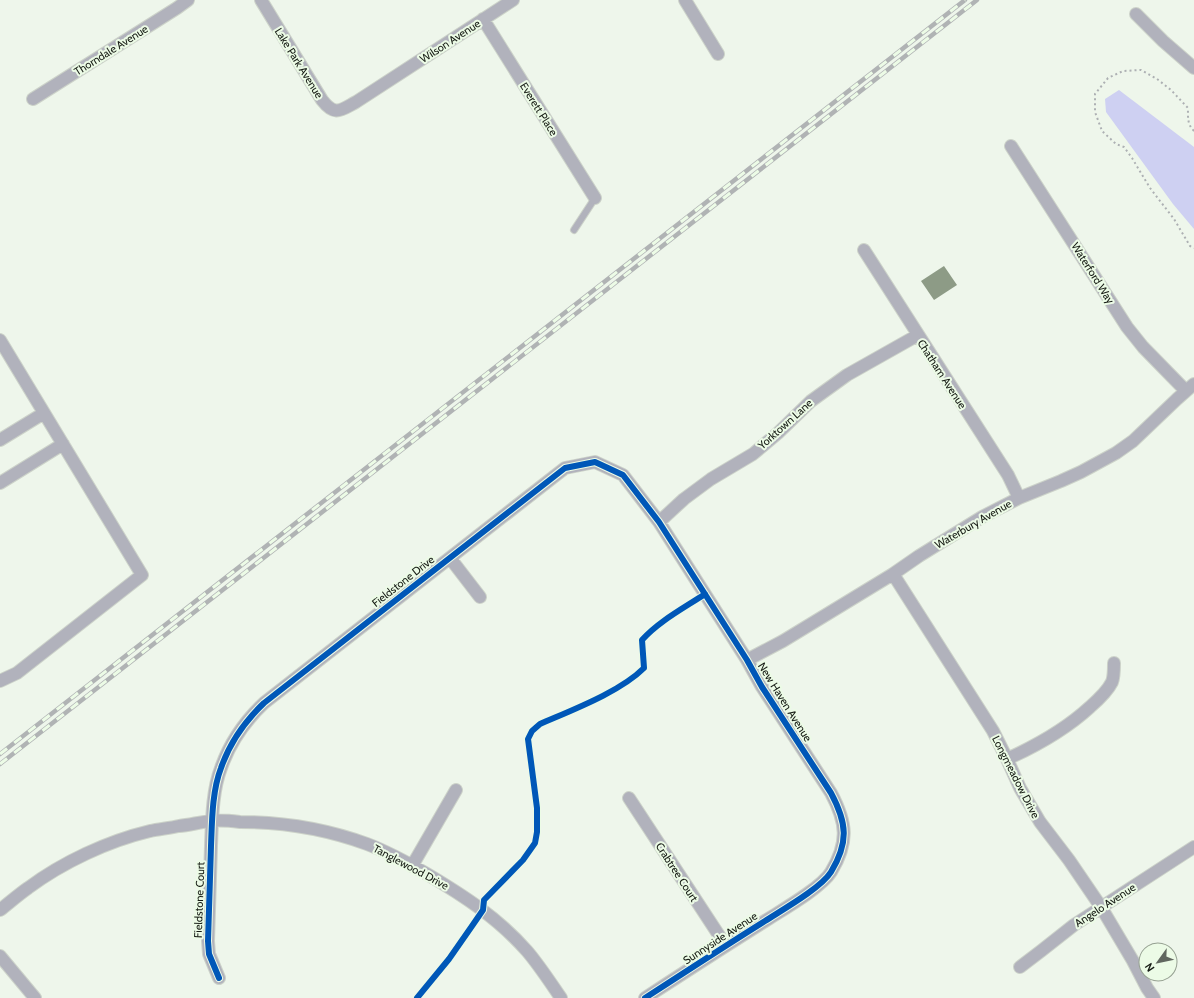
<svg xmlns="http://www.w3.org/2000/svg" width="1194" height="998" viewBox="0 0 1194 998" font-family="Cabin,sans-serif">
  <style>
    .water { fill: #ced0f2 }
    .building { fill: #8d9b86 }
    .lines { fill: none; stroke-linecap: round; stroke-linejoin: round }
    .service-casing { stroke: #ccd2c9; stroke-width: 8 }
    .minor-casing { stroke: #ccd2c9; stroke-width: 14 }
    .path { stroke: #adb0b3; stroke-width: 2; stroke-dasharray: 2 3; stroke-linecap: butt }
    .service { stroke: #b1b2bc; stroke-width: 6 }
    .minor { stroke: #b1b2bc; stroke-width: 12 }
    .rail-casing { stroke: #b0b3b4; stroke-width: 4.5 }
    .rail { stroke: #ecfbe6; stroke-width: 3; stroke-dasharray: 9; stroke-linecap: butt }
    .cycleway-casing { stroke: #ecfbe6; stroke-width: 8 }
    .cycleway { stroke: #0057b8; stroke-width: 6 }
    .labels { text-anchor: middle; stroke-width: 4; stroke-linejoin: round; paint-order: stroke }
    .street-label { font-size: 11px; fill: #151a13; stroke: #ecfbe6 }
  </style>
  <rect width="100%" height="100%" fill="#eef6eb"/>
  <path class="water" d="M1119 90 1194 147V229L1173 204 1106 112 1105 99Z"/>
  <path class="building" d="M944 266 957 285 934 300 921 281Z"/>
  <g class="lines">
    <defs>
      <path id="service" d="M574 230 595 198"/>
      <path id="minor" d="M261 0 322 100C335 117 341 110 356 102L513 0
        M685 0 718 54
        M1136 14 1163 41 1194 68
        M483 19 595 198
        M33 99 177 8 188 0
        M1011 146 1127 327 1143 347 1186 391
        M864 250 1008 475 1019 498
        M0 340 142 575 17 673 0 681
        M0 440 44 413
        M0 483 63 444
        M659 522 684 499 711 479 753 454 778 433 811 401 847 375 918 335
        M450 558 480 597
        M893 574 993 731 1007 759 1020 788 1040 822 1069 860 1101 907 1133 961 1147 988 1154 998
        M747 660 783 641 893 574 919 556 982 517 1019 498 1061 481 1081 472 1116 453 1133 441 1177 399 1194 384
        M1007 759C1038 745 1065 730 1090 707 1098 700 1107 692 1112 682 1114 677 1114 669 1114 663
        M629 798 726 946
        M412 866 456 790
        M0 910C9 903 18 895 28 888 63 862 108 841 150 831 160 829 170 828 179 826 190 825 200 822 211 821 220 820 231 821 240 822 283 822 326 829 367 844 388 852 408 863 427 874 464 896 498 918 527 951 539 965 550 982 561 998
        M0 956 35 998
        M1020 967 1041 951 1074 925 1194 847
        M219 978 209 954 208 941C209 909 210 878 211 846 212 822 212 791 221 768 230 742 244 722 264 703L565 468 595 462 623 475 659 522 747 660 762 687 831 793C847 823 849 842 831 872 821 888 782 910 765 921 725 946 685 972 645 998"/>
    </defs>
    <use href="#service" class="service-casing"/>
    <use href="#minor" class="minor-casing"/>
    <path class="path" d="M1194 131C1187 124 1188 117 1188 108L1171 90 1157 79 1141 70 1123 71 1108 78 1095 94V112L1102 131 1116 144 1124 147 1132 158 1150 188 1174 219 1190 246 1194 248"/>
    <use href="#service" class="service"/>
    <use href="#minor" class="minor"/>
    <defs>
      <path id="rail" d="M0 754 965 0
        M0 764 977 0"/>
    </defs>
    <use href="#rail" class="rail-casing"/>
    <use href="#rail" class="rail"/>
    <defs>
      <path id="cycleway" d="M219 978 209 954 208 941C209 909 210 878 211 846 212 822 212 791 221 768 230 742 244 722 264 703L565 468 595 462 623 475 659 522 747 660 762 687 831 793C847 823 849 842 831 872 821 888 782 910 765 921 725 946 685 972 645 998
        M417 998 449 959 472 926 483 910 484 900 523 860 535 843 537 832V808L528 739 532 731 540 724C572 710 620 692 644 668L642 640C659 621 684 608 705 594"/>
    </defs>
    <use href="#cycleway" class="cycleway-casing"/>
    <use href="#cycleway" class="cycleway"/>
  </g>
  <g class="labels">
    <g class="street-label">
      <text transform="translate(450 41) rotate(-33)" y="4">Wilson Avenue</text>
      <text transform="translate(111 50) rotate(-32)" y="4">Thorndale Avenue</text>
      <text transform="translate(299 63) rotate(58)" y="4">Lake Park Avenue</text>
      <text transform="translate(539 109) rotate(58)" y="4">Everett Place</text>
      <text transform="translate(1093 273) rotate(58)" y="4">Waterford Way</text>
      <text transform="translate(942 374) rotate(57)" y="4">Chatham Avenue</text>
      <text transform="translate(785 424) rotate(-42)" y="4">Yorktown Lane</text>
      <text transform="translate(973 524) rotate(-30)" y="4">Waterbury Avenue</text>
      <text transform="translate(403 581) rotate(-38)" y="4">Fieldstone Drive</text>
      <text transform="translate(785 702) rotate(58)" y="4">New Haven Avenue</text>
      <text transform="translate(1016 777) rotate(63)" y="4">Longmeadow Drive</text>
      <text transform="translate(411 867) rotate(28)" y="4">Tanglewood Drive</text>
      <text transform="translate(677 872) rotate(57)" y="4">Crabtree Court</text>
      <text transform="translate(199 900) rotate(-88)" y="4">Fieldstone Court</text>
      <text transform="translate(1105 905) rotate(-33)" y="4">Angelo Avenue</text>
      <text transform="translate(720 938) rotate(-33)" y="4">Sunnyside Avenue</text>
    </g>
  </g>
  <g transform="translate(1158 962) rotate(237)"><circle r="19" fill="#ecfbe6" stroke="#96a192"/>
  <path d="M0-3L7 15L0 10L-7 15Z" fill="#61675f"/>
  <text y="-6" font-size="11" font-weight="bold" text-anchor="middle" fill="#151a13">N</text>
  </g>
</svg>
